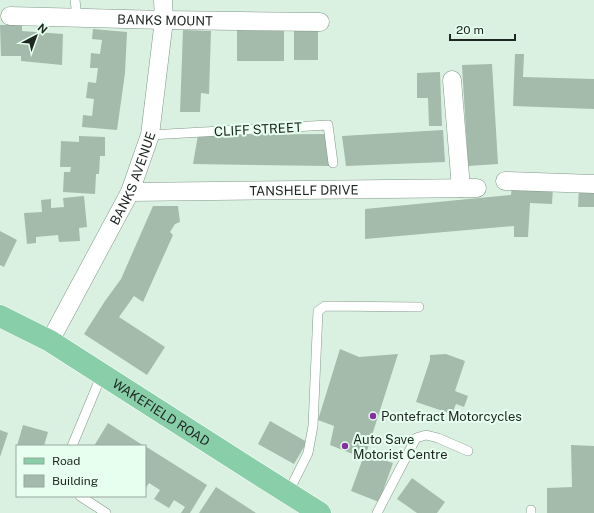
<svg xmlns="http://www.w3.org/2000/svg" width="594" height="513" viewBox="0 0 594 513" font-family="'Public Sans',sans-serif">
  <style>
    .building { fill: #a4baab }
    .lines { fill: none; stroke-linecap: round; stroke-linejoin: round }
    .service-casing { stroke: #83998a; stroke-width: 10 }
    .minor-casing { stroke: #83998a; stroke-width: 19 }
    .primary-casing { stroke: #fff; stroke-width: 23 }
    .service { stroke: #fff; stroke-width: 9 }
    .minor { stroke: #fff; stroke-width: 18 }
    .primary { stroke: #88cea9; stroke-width: 22 }
    .poi-dot { fill: #84319f; stroke: #e7ffef; stroke-width: 1.5 }
    .labels { text-anchor: middle; stroke-width: 4; stroke-linejoin: round; paint-order: stroke }
    .street-label { font-size: 13px; fill: #1e2621; stroke: #e7ffef }
    .poi-label { font-size: 13px; fill: #1e2621; stroke: #e7ffef; text-anchor: start }
  </style>
  <rect width="100%" height="100%" fill="#daf1e2"/>
  <path class="building" d="M0 25H22V31L63 34 62 65 21 61V56H1Z
    M93 29 127 32 125 73 117 130 82 127 83 115 92 116 94 99 86 98 88 82 96 83 98 68H90L91 53 100 54 102 40 92 39Z
    M183 30 211 31 209 94 201 93 200 112H180Z
    M237 30 284 31V61H237Z
    M294 30H318V60H294Z
    M515 54H524L523 77 594 79V109L513 106Z
    M492 64 498 164 468 166 462 65Z
    M440 72 442 126H429L428 98H417V73Z
    M443 130 445 162 346 166 342 136Z
    M328 134 330 166 193 164 198 135Z
    M79 136 105 137V156H100L99 174H96L95 194 63 192 64 172H70L71 167H60L61 141 79 142Z
    M512 186 553 187 552 204 530 203 528 237H514V226L365 239V209L511 195Z
    M579 187H594V207H578Z
    M84 196 87 227 79 228 80 241 59 242 58 235 36 237V243L27 244 24 213 42 212 41 200 51 199V208L64 207 63 198Z
    M153 206H178L180 222 175 224 170 232 173 235 143 302 134 296 119 317 165 347 147 375 84 334 105 301 121 279Z
    M0 231 17 240 4 267 0 265Z
    M340 349 359 357 398 354 366 454 393 463 379 502 351 491 363 458 330 445 334 426 318 420Z
    M446 354 465 361 455 391 468 396 464 407 456 404 452 414 416 402 430 360V355Z
    M270 421 307 442 294 464 258 444Z
    M108 423 144 446H94Z
    M23 425 48 432 44 446H17Z
    M0 430 8 433 0 457Z
    M571 445 594 446V513H547V488L572 487Z
    M145 446 207 485 190 513H181L185 507 174 500 169 508 154 499 160 490 149 483 145 489Z
    M412 478 445 502 437 513H417L397 499Z
    M216 487 256 513H199Z"/>
  <g class="lines">
    <defs>
      <path id="service" d="M75 0 77 17
        M150 135 328 125 333 163
        M72 446 102 374
        M288 493 308 453 313 426 318 311 325 306 419 307
        M80 496 106 513
        M377 513 416 438 426 435 438 438 468 451
        M531 513V510"/>
      <g id="minor">
        <path id="s1" d="M10 16 164 20 320 22"/>
        <path d="M452 80 461 188"/>
        <path d="M505 181 594 184"/>
        <path id="s2" d="M130 192 477 188"/>
        <path id="s3" d="M50 341 130 192 150 135 164 20 163 0"/>
      </g>
      <g id="primary">
        <path id="s4" d="M0 316 50 341 258 474 320 513"/>
      </g>
    </defs>
    <use href="#service" class="service-casing"/>
    <use href="#minor" class="minor-casing"/>
    <use href="#primary" class="primary-casing"/>
    <use href="#service" class="service"/>
    <use href="#minor" class="minor"/>
    <use href="#primary" class="primary"/>
  </g>
  <g class="poi-dot">
    <circle cx="373" cy="416" r="4"/>
    <circle cx="345" cy="446" r="4"/>
  </g>
  <g class="labels">
    <g class="street-label">
      <text dy="5" stroke="none"><textPath href="#s1" startOffset="155">BANKS MOUNT</textPath></text>
      <text transform="translate(258 129) rotate(-3)" y="5">CLIFF STREET</text>
      <text dy="5" stroke="none"><textPath href="#s3" startOffset="183">BANKS AVENUE</textPath></text>
      <text dy="5" stroke="none"><textPath href="#s2" startOffset="174">TANSHELF DRIVE</textPath></text>
      <text dy="5" stroke="none"><textPath href="#s4" startOffset="188">WAKEFIELD ROAD</textPath></text>
    </g>
    <g class="poi-label">
      <text x="381" y="421">Pontefract Motorcycles</text>
      <text x="353" y="444">Auto Save<tspan x="353" dy="15">Motorist Centre</tspan></text>
    </g>
  </g>
  <rect x="16" y="445" width="130" height="52" fill="#e7ffef" stroke="#97a89d"/>
  <rect x="24" y="458" width="20" height="6" fill="#88cea9" stroke="#97a89d"/>
  <text x="52" y="465" font-size="12" fill="#1e2621">Road</text>
  <rect x="24" y="475" width="20" height="12" fill="#a4baab" stroke="#97a89d"/>
  <text x="52" y="485" font-size="12" fill="#1e2621">Building</text>
  <g transform="translate(36 36) rotate(41)" stroke="#e7ffef" stroke-width="3" paint-order="stroke">
  <path d="M0-3L7 15L0 10L-7 15Z" fill="#1e2621"/>
  <text y="-6" font-size="11" font-weight="bold" text-anchor="middle" fill="#1e2621">N</text>
  </g>
  <path d="M450 34v6h65v-6" fill="none" stroke="#1e2621" stroke-width="2"/>
  <text x="456" y="34" font-size="12" fill="#1e2621" stroke="#e7ffef" stroke-width="3" paint-order="stroke">20 m</text>
</svg>
